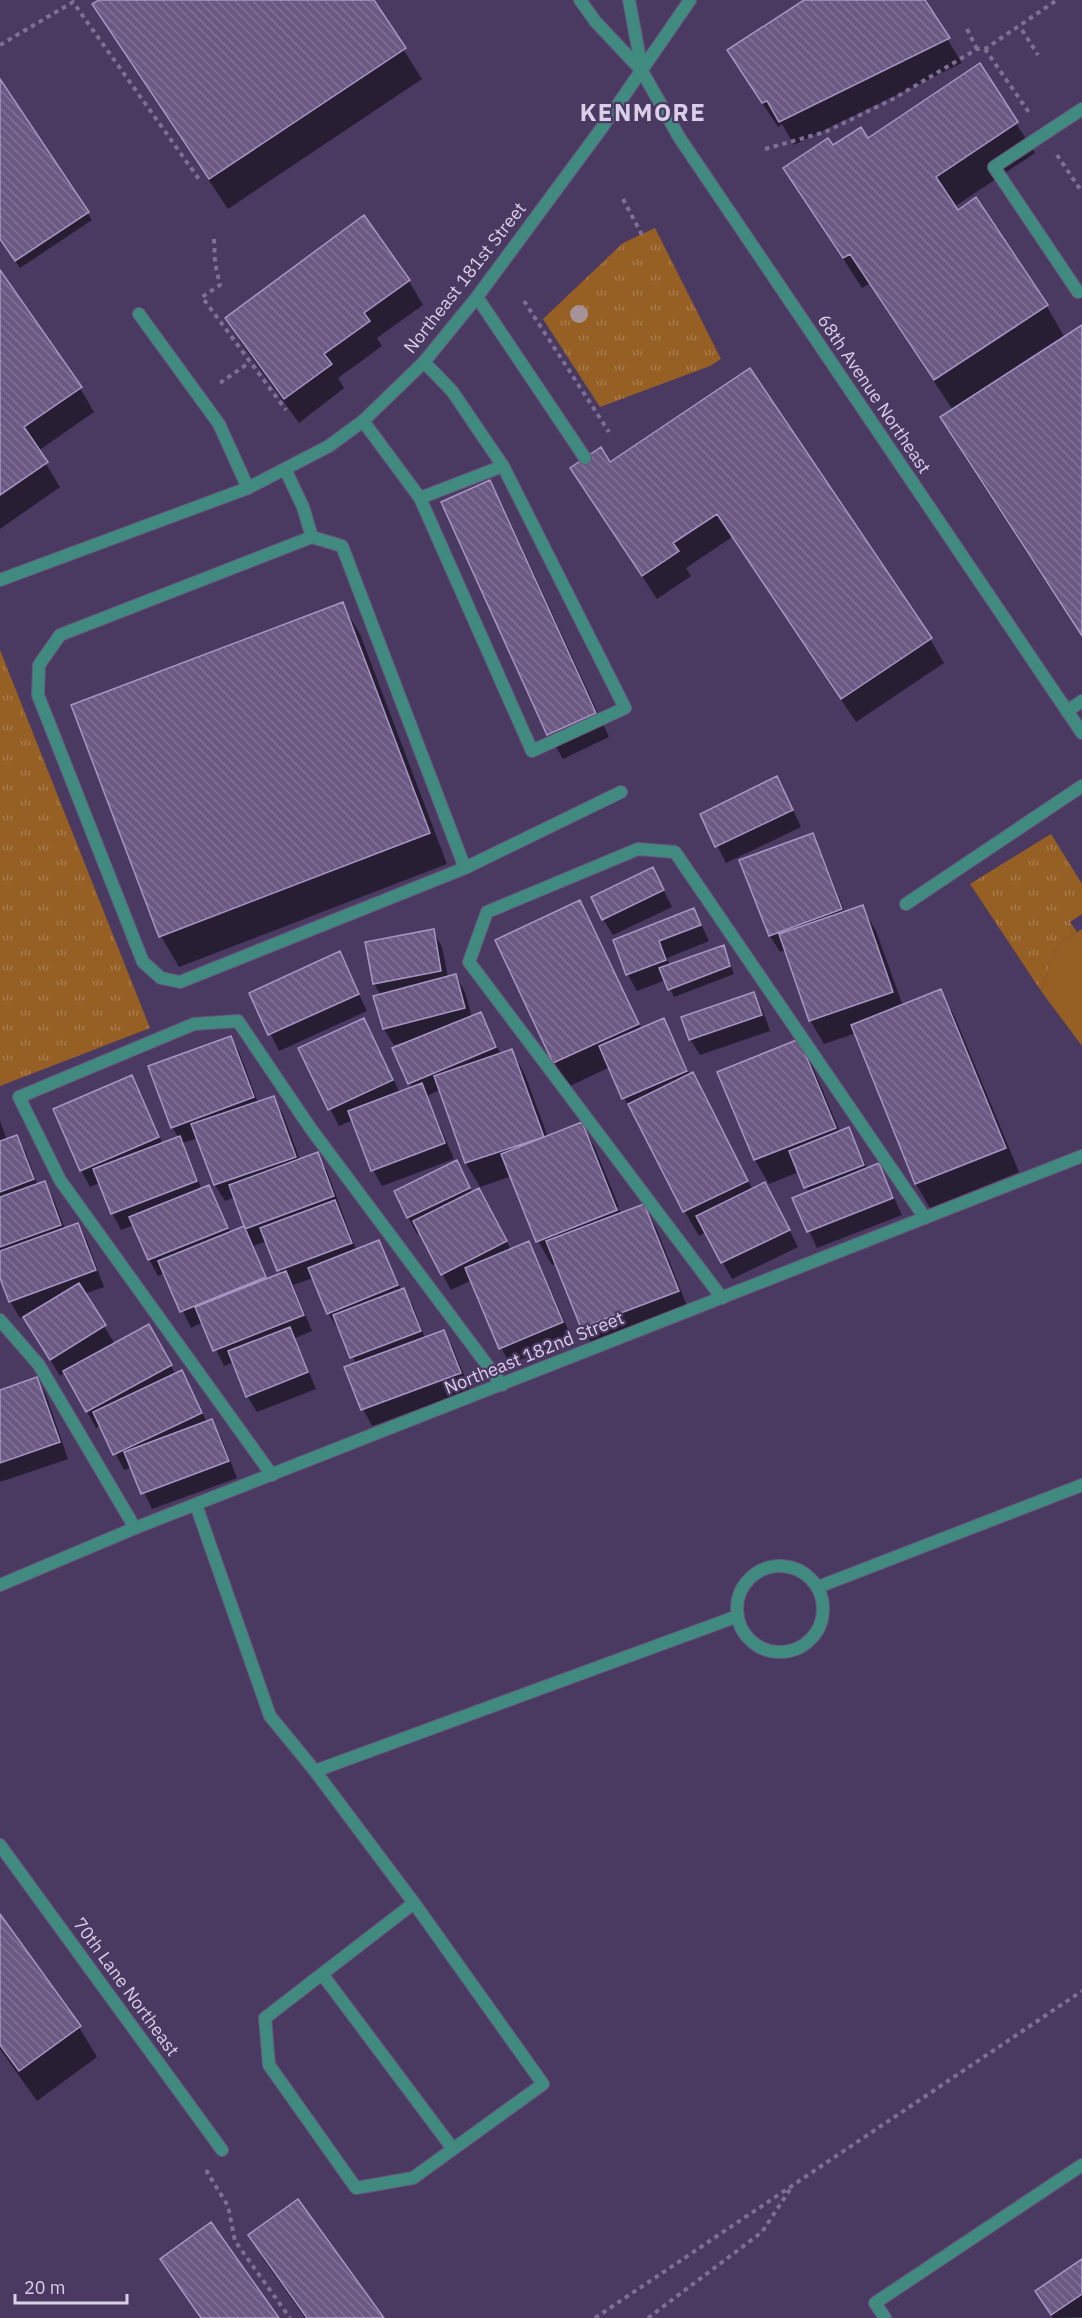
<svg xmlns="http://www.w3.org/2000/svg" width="1082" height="2318" viewBox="0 0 1082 2318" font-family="'IBM Plex Sans',sans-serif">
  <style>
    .grass { fill: url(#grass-tufts) }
    .pitch { fill: #965f24 }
    .shadow { fill: #0007; fill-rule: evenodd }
    .building { fill: url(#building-back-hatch); stroke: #a895c4; stroke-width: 1.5 }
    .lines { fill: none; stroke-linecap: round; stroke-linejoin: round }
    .service-casing { stroke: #67577c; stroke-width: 14 }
    .minor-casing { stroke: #67577c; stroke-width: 14 }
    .tertiary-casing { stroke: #67577c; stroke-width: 14 }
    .path { stroke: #7f7093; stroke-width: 4; stroke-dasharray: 4.5 4.5; stroke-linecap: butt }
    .service { stroke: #408a7f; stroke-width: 12 }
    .minor { stroke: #408a7f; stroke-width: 12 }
    .tertiary { stroke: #408a7f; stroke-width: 12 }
    .tree { fill: #a79298 }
    .labels { text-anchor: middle; stroke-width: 4.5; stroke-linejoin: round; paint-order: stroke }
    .street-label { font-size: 18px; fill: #d9cfe8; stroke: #4a3961 }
    .district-label { font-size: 24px; font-weight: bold; letter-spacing: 1.5px; fill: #d9cfe8; stroke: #4a3961 }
  </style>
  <defs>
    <pattern id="grass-tufts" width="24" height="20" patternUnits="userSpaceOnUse" patternTransform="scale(1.5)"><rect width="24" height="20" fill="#965f24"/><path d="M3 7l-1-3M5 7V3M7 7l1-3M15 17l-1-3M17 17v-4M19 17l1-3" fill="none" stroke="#a97c4e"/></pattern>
    <pattern id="building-back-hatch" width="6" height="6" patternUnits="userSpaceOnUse" patternTransform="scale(1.5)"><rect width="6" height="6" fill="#6b5983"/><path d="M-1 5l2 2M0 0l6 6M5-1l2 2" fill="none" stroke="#807095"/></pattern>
  </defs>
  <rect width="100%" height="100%" fill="#4a3961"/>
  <path class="grass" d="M655 228 721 359 710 366 600 407 543 319 623 243Z
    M0 650 150 1028 0 1086Z
    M1051 834 1082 884V914L1070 922 1077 932 1058 944 1041 991 970 884Z"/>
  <path class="pitch" d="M1082 929V1046L1041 991 1058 944Z"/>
  <path class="shadow" d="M102 0H372L422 79 228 209 112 35 94 5Z
    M806 0H923L962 63 794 145 782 124 778 127 743 74Z
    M979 65 1035 153 954 207 1046 305 1065 338 1082 327V638L965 458 942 417 953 410 869 284 862 288 785 168 833 147 867 140Z
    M0 82 92 220 20 268 0 238Z
    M363 218 409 281 423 305 377 338 382 346 338 378 344 388 299 423 241 343 227 319Z
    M0 273 80 388 94 412 38 451 60 487 0 529Z
    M750 370 930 639 944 663 856 722 732 537 686 568 691 576 657 599 572 469 610 464Z
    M489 482 503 506 609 737 563 759 549 735 443 503Z
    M342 604 360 634 447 864 179 967 161 936Z
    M786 795 801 827 726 863 702 815Z
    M812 835 821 852 845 912 862 907 876 931 903 1006 940 991 954 1015 1019 1172 930 1208 916 1184 856 1033 824 1044 810 1020 786 950 780 952 770 936Z
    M653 869 672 907 613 935 603 919Z
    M580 902 593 926 642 1030 664 1020 690 1075 706 1098 753 1190 774 1200 798 1247 732 1279 706 1232 699 1236 685 1212 634 1114 624 1098 610 1067 568 1087 555 1063 497 940Z
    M694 910 709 941 667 958 670 966 723 947 734 974 674 997 666 980 637 991 628 975 614 941Z
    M433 931 442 947 448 977 455 975 465 992 472 1017 481 1014 501 1055 512 1051 525 1075 548 1137 581 1124 595 1148 619 1207 539 1239V1242L620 1210 622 1214 644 1206 657 1230 691 1316 596 1351 582 1327 557 1263 552 1265 538 1241 512 1176 480 1187 466 1163 440 1090 427 1096 454 1159 382 1186 373 1170 353 1120 339 1126 300 1049 364 1020 400 1093 412 1088 410 1083 405 1042 394 1045 384 1029 375 997 381 995 374 984Z
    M339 953 367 1011 279 1051 251 994Z
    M754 994 763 1011 770 1031 700 1055 690 1039Z
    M231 1037 240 1054 258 1103 273 1097 283 1114 300 1160 317 1154 327 1171 356 1250 378 1242 402 1291 404 1290 413 1306 425 1338 444 1332 453 1348 470 1390 372 1426 363 1409 346 1368 356 1364 340 1328 338 1329 328 1313 313 1278 293 1285 312 1331 295 1338 316 1389 257 1412 247 1396 234 1362 224 1366 203 1322 191 1328 165 1273 158 1276 149 1259 134 1225 121 1230 112 1213 100 1183 90 1187 81 1170 132 1077 163 1144 179 1138 172 1127ZM198 1138 215 1185 225 1201 235 1197 246 1226 231 1233 209 1187 202 1190 182 1143ZM267 1241 281 1274 268 1280 253 1246Z
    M798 1041 812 1065 840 1132 849 1129 868 1170 879 1165 902 1215 817 1248 794 1199 809 1193 799 1172 769 1184 755 1160 719 1073Z
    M0 1121 7 1140 16 1136 26 1153 38 1186 44 1183 54 1200 65 1229 78 1224 87 1241 104 1287 84 1294 115 1344 148 1326 176 1375 190 1389 207 1422 211 1421 221 1437 237 1478 152 1509 132 1467 124 1470 101 1425 96 1428 65 1372 60 1376 24 1316 20 1318 10 1301 0 1274Z
    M465 1178 472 1193 488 1206 511 1250 528 1243 538 1260 572 1339 510 1364 501 1348 472 1280 451 1290 420 1232 417 1234 408 1217Z
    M37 1379 46 1395 68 1459 0 1482V1392Z
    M0 1917 79 2027 97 2057 37 2101 0 2049Z
    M250 2235 382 2318H305L263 2259Z
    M162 2259 277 2318H200Z
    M1082 2261V2317L1053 2318 1046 2308Z"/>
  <path class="building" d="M99 0H374L406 48 209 179 92 4Z
    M804 0H925L950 38 779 122 767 101 762 103 727 50Z
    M980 63 1018 122 936 177 958 210 976 197 1048 305 934 380 850 254 843 258 783 168 828 138 833 145 861 127 868 138Z
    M0 79 89 212 15 261 0 239Z
    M364 215 410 280 364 313 370 321 324 354 332 364 284 399 225 318Z
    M0 270 82 387 24 427 48 462 0 495Z
    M1082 325V636L940 417Z
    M750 368 932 638 841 699 717 514 673 543 679 551 642 576 570 468 601 447 610 462Z
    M490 480 596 713 547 735 441 502Z
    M343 602 430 833 159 937 71 705Z
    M777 776 793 810 715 847 700 814Z
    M813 833 842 909 769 936 739 860Z
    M653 867 664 890 602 920 591 897Z
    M580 900 639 1024 553 1063 495 940Z
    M863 905 893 992 809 1021 779 934Z
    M694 908 701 925 659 941 666 960 626 975 613 940Z
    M434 929 441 971 373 984 365 942Z
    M724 945 730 966 668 990 659 968Z
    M340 951 359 994 268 1035 249 993Z
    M456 974 465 1008 383 1029 373 996Z
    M941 989 1006 1148 915 1184 851 1025Z
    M754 992 762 1015 689 1040 681 1017Z
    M481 1012 496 1047 408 1084 392 1048Z
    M364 1018 393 1080 328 1110 298 1048Z
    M664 1018 687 1071 622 1099 599 1046Z
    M231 1036 254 1097 171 1128 148 1066Z
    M799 1039 836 1128 754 1160 717 1072Z
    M512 1049 544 1137 465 1163 434 1076Z
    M693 1072 748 1181 683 1212 628 1104Z
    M132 1075 159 1137 80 1171 53 1109Z
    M422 1083 445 1143 371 1171 348 1111Z
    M274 1096 296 1157 214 1185 191 1124Z
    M582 1122 617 1210 536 1242 501 1154Z
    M849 1127 864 1165 804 1188 789 1151Z
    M17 1135 34 1179 0 1192V1141Z
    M180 1136 197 1181 111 1214 93 1169Z
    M318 1152 334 1196 245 1229 229 1185Z
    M457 1160 470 1188 407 1218 394 1191Z
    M879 1163 893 1198 807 1232 792 1198Z
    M45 1181 61 1225 0 1247V1197Z
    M765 1182 790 1230 721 1263 696 1216Z
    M209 1185 228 1228 148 1260 129 1217Z
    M479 1188 507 1241 441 1275 413 1221Z
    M335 1200 352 1243 277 1271 260 1228Z
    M644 1204 679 1291 581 1328 546 1241Z
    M78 1223 96 1270 9 1302 0 1278V1251Z
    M244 1226 266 1277 180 1312 158 1261Z
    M379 1240 398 1285 327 1314 308 1268Z
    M529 1241 563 1322 499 1349 465 1268Z
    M286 1271 304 1315 213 1351 195 1307Z
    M79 1283 106 1325 50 1360 23 1317Z
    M404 1288 421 1331 350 1358 333 1315Z
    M149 1324 172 1365 86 1412 63 1371Z
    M290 1327 308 1372 246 1397 228 1351Z
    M444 1330 461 1373 361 1410 344 1367Z
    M182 1370 202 1413 113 1455 93 1412Z
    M37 1377 60 1442 0 1463V1390Z
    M212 1419 229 1461 141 1494 124 1452Z
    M0 1914 81 2026 19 2071 0 2045Z
    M298 2199 384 2318H307L248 2235Z
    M211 2222 279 2318H201L160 2259Z
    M1082 2259V2294L1051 2315 1035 2291Z"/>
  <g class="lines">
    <defs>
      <path id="service" d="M1078 292 994 167 1082 109
        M477 297 585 458
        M139 314 219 424 248 488
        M363 421 420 498 532 751 625 708 503 466 452 391 424 362
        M285 469 303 507 312 537
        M420 498 503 466
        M312 537 342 546 465 868 180 982 161 978 143 962 38 695 39 665 60 635Z
        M1067 711 1082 701
        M465 868 621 792
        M906 904 1082 786
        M722 1298 469 962 487 912 638 849 675 852 925 1218
        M0 1320 39 1365 135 1528
        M272 1475 60 1180 19 1097 194 1024 238 1021 311 1129 502 1385
        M196 1505 270 1716 315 1771 738 1616
        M737 1609a43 43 0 1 1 86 0a43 43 0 1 1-86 0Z
        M818 1587 1082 1485
        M315 1771 414 1903 265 2018 269 2065 356 2188 413 2178 543 2084 414 1903
        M322 1974 453 2149
        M885 2318 875 2303 1082 2165"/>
      <path id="minor" d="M0 1845 222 2150"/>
      <path id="tertiary" d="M580 0 595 21 642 71 679 137 1082 733
        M629 0 642 70
        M0 580 248 488 329 446 363 421 424 362 477 297 601 129 690 0
        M0 1585 135 1528 1082 1156"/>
    </defs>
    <use href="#service" class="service-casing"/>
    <use href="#minor" class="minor-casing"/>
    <use href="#tertiary" class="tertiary-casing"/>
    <path class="path" d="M967 29 977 49
      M1022 30 1038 55
      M0 45 73 2 201 182
      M985 49 1030 114
      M765 149 825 132 893 99 977 49H985L1057 0
      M1057 155 1082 192
      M623 199 642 235
      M214 239 215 263 220 285 202 297 286 410
      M524 301 609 432
      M220 383 250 362
      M208 2170 207 2172 228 2206 235 2241 290 2318
      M595 2318 1082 1991
      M648 2318 762 2232 791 2188"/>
    <use href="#service" class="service"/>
    <use href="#minor" class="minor"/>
    <use href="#tertiary" class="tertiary"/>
  </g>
  <circle class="tree" cx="579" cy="314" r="9"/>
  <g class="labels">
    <g class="street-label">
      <text transform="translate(465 278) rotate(-52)" y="6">Northeast 181st Street</text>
      <text transform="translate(874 394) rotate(56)" y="6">68th Avenue Northeast</text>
      <text transform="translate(534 1353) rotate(-22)" y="6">Northeast 182nd Street</text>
      <text transform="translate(126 1987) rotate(54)" y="6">70th Lane Northeast</text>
    </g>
    <g class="district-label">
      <text x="643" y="121">KENMORE</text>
    </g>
  </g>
  <path d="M15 2294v9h112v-9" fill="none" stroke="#d9cfe8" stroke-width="3"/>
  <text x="24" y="2294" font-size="18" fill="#d9cfe8" stroke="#4a3961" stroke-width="4.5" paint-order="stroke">20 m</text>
</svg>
